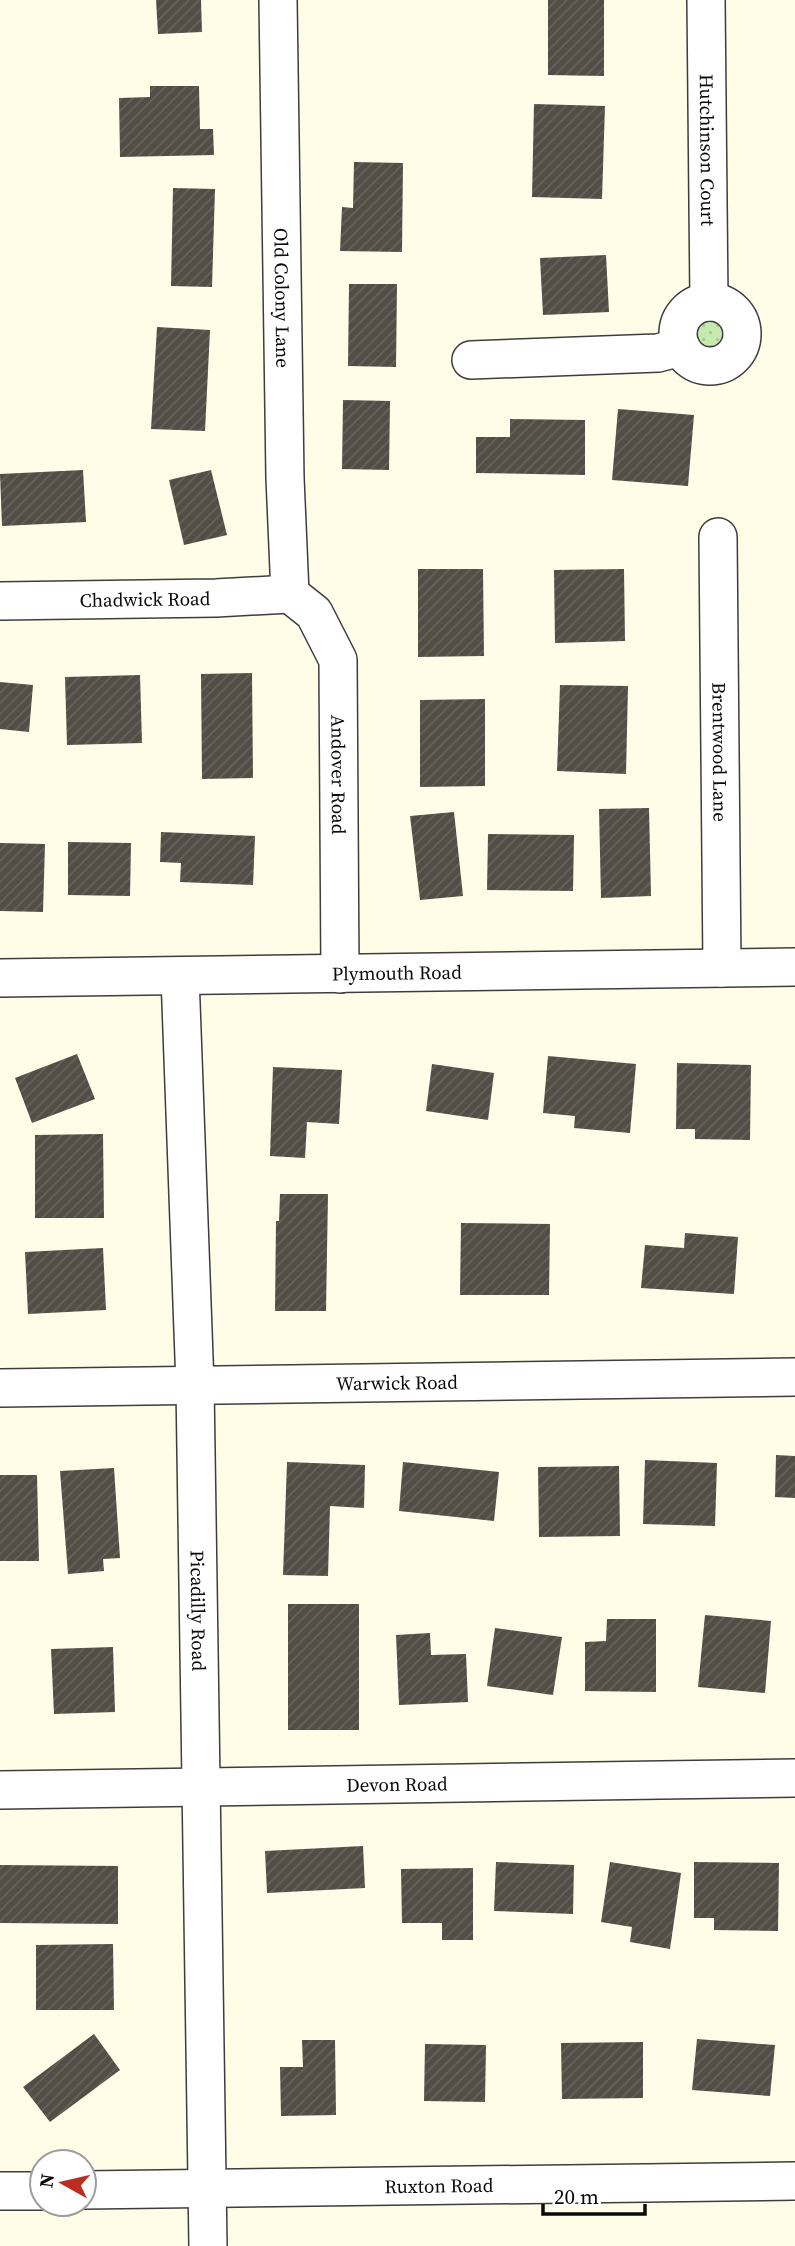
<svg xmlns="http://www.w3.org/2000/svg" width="795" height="2246" viewBox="0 0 795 2246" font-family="'Source Serif 4',serif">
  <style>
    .grass { fill: url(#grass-dots) }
    .building { fill: url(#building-hatch) }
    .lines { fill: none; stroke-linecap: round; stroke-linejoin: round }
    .street-casing { stroke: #3d3d3d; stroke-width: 40 }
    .street { stroke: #fff; stroke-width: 37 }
    .labels { text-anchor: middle; stroke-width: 7; stroke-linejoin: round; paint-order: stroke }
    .street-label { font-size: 19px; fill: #0a0a0a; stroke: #fff }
  </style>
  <defs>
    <pattern id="grass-dots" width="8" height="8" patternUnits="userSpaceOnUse" patternTransform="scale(1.75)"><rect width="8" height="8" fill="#c6e9b0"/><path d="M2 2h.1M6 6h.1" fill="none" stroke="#a9c696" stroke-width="1.8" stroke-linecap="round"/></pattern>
    <pattern id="building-hatch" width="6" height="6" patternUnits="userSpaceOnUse" patternTransform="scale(1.75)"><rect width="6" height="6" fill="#534d46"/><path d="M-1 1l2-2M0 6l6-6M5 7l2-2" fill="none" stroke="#67625c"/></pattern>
  </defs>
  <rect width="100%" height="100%" fill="#fffde7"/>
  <path class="grass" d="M685 335a26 26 0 1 1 52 0a26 26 0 1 1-52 0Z"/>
  <path class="building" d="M156 0H201L202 32 158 34Z
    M548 0H604V76L548 75Z
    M150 86H199L200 129H213L214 155 120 157 119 98 150 97Z
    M534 104 605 106 602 199 532 197Z
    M354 162 403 163 402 252 340 251 342 207 353 208Z
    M173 188 215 189 212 287 171 286Z
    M606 255 609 312 543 315 540 258Z
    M349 284H397L396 367 348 366Z
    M157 327 210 330 205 431 151 429Z
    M343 400 390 401 389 470 342 469Z
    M618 409 694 415 688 486 612 480Z
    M510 419 585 420V475L476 473V437H510Z
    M83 470 86 522 2 526 0 474Z
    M211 470 227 535 184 545 169 480Z
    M418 569H483L484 656 418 657Z
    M624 569 625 641 555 643 554 570Z
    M252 673 253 778 202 779 201 674Z
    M140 675 142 743 67 745 65 677Z
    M0 682 33 685 29 732 0 729Z
    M560 685 628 686 626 774 557 771Z
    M485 699V786L420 787V700Z
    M649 808 651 896 601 898 599 809Z
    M454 812 463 896 420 900 410 816Z
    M161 832 255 836 253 885 180 882 181 863 160 862Z
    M488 834 574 835 573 891 487 890Z
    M68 842 131 843 130 896 68 895Z
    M0 843 45 844 43 912 0 911Z
    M77 1054 95 1099 32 1123 15 1078Z
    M548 1056 636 1064 630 1133 574 1128 575 1116 543 1113Z
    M677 1063 751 1065 750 1140 695 1139V1129H676Z
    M432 1064 494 1073 488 1120 426 1111Z
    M273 1067 342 1070 339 1124 307 1122 305 1158 270 1156Z
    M103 1134 104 1218H35V1135Z
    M280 1194H328L326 1311H275L276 1221H279Z
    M461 1223 550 1224 549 1295H460Z
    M685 1233 738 1237 734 1294 641 1288 645 1245 684 1248Z
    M103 1248 106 1310 28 1314 25 1252Z
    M776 1455 795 1456V1498L775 1497Z
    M645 1460 717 1463 715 1526 643 1524Z
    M287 1462 365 1465 364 1508 330 1506 328 1576 283 1575Z
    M403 1462 499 1472 494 1521 399 1511Z
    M619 1466 620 1536 539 1537 538 1467Z
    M114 1468 120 1558 103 1559 104 1571 68 1574 60 1471Z
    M0 1475H37L39 1561H0Z
    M288 1604H359V1730H288Z
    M705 1615 771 1621 765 1693 698 1687Z
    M607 1619H656V1692L585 1691V1642L606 1641Z
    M495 1628 562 1637 553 1695 487 1686Z
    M430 1633 431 1655 466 1654 468 1702 399 1705 396 1635Z
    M113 1647 115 1712 54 1714 51 1649Z
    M363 1846 365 1888 267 1893 265 1851Z
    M496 1862 574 1865 573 1914 494 1911Z
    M610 1862 681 1873 670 1949 630 1942 632 1927 601 1922Z
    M694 1862 779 1863 778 1931 714 1930V1918H694Z
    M0 1865 118 1866V1924L0 1923Z
    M473 1868V1940H442V1923H402L401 1869Z
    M113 1944 114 2010H36V1945Z
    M94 2034 120 2070 50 2122 23 2087Z
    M697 2039 775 2045 770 2096 692 2090Z
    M302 2040H335L336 2115 281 2116 280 2067H303Z
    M643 2042V2098L562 2099 561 2043Z
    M425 2044 486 2045 485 2102 424 2101Z"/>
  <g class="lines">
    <defs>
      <g id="street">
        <path id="s1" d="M278 0 285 478 290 594"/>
        <path id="s2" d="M706 0 709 302"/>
        <circle cx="710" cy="334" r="32"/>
        <path d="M471 360 658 353 681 347"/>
        <path id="s3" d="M718 537 722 968"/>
        <path id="s4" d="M290 594 314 613 338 660 340 974"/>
        <path id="s5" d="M0 601 216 598 290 594"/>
        <path id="s6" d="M180 976 195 1385 208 2246"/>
        <path id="s7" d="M0 978 795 967"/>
        <path id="s8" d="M0 1388 795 1377"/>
        <path id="s9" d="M0 1790 795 1778"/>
        <path id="s10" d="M84 2190 795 2181"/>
        <path d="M0 2191H42"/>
      </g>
    </defs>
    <use href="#street" class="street-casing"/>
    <use href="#street" class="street"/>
  </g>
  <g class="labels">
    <g class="street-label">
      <text dy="7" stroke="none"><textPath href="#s2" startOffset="150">Hutchinson Court</textPath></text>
      <text dy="7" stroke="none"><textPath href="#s1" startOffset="298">Old Colony Lane</textPath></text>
      <text dy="7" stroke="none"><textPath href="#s5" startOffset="145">Chadwick Road</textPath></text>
      <text dy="7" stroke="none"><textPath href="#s3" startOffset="215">Brentwood Lane</textPath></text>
      <text dy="7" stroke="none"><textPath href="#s4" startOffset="198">Andover Road</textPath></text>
      <text dy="7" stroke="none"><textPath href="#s7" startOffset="397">Plymouth Road</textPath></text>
      <text dy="7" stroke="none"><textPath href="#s8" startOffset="397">Warwick Road</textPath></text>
      <text dy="7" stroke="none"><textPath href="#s6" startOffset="635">Picadilly Road</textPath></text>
      <text dy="7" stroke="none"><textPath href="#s9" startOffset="397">Devon Road</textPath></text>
      <text dy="7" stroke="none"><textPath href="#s10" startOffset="355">Ruxton Road</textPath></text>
    </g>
  </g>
  <g transform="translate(63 2183) rotate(278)"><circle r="33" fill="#ffffff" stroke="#9d9d9d" stroke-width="2"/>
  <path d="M0-5L12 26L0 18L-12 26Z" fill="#bd2d1f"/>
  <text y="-10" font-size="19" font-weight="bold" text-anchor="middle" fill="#0a0a0a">N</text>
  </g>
  <path d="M543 2204v10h102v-10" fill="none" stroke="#0a0a0a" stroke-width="3.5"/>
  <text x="554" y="2204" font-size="21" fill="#0a0a0a" stroke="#ffffff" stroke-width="5" paint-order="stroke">20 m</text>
</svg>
